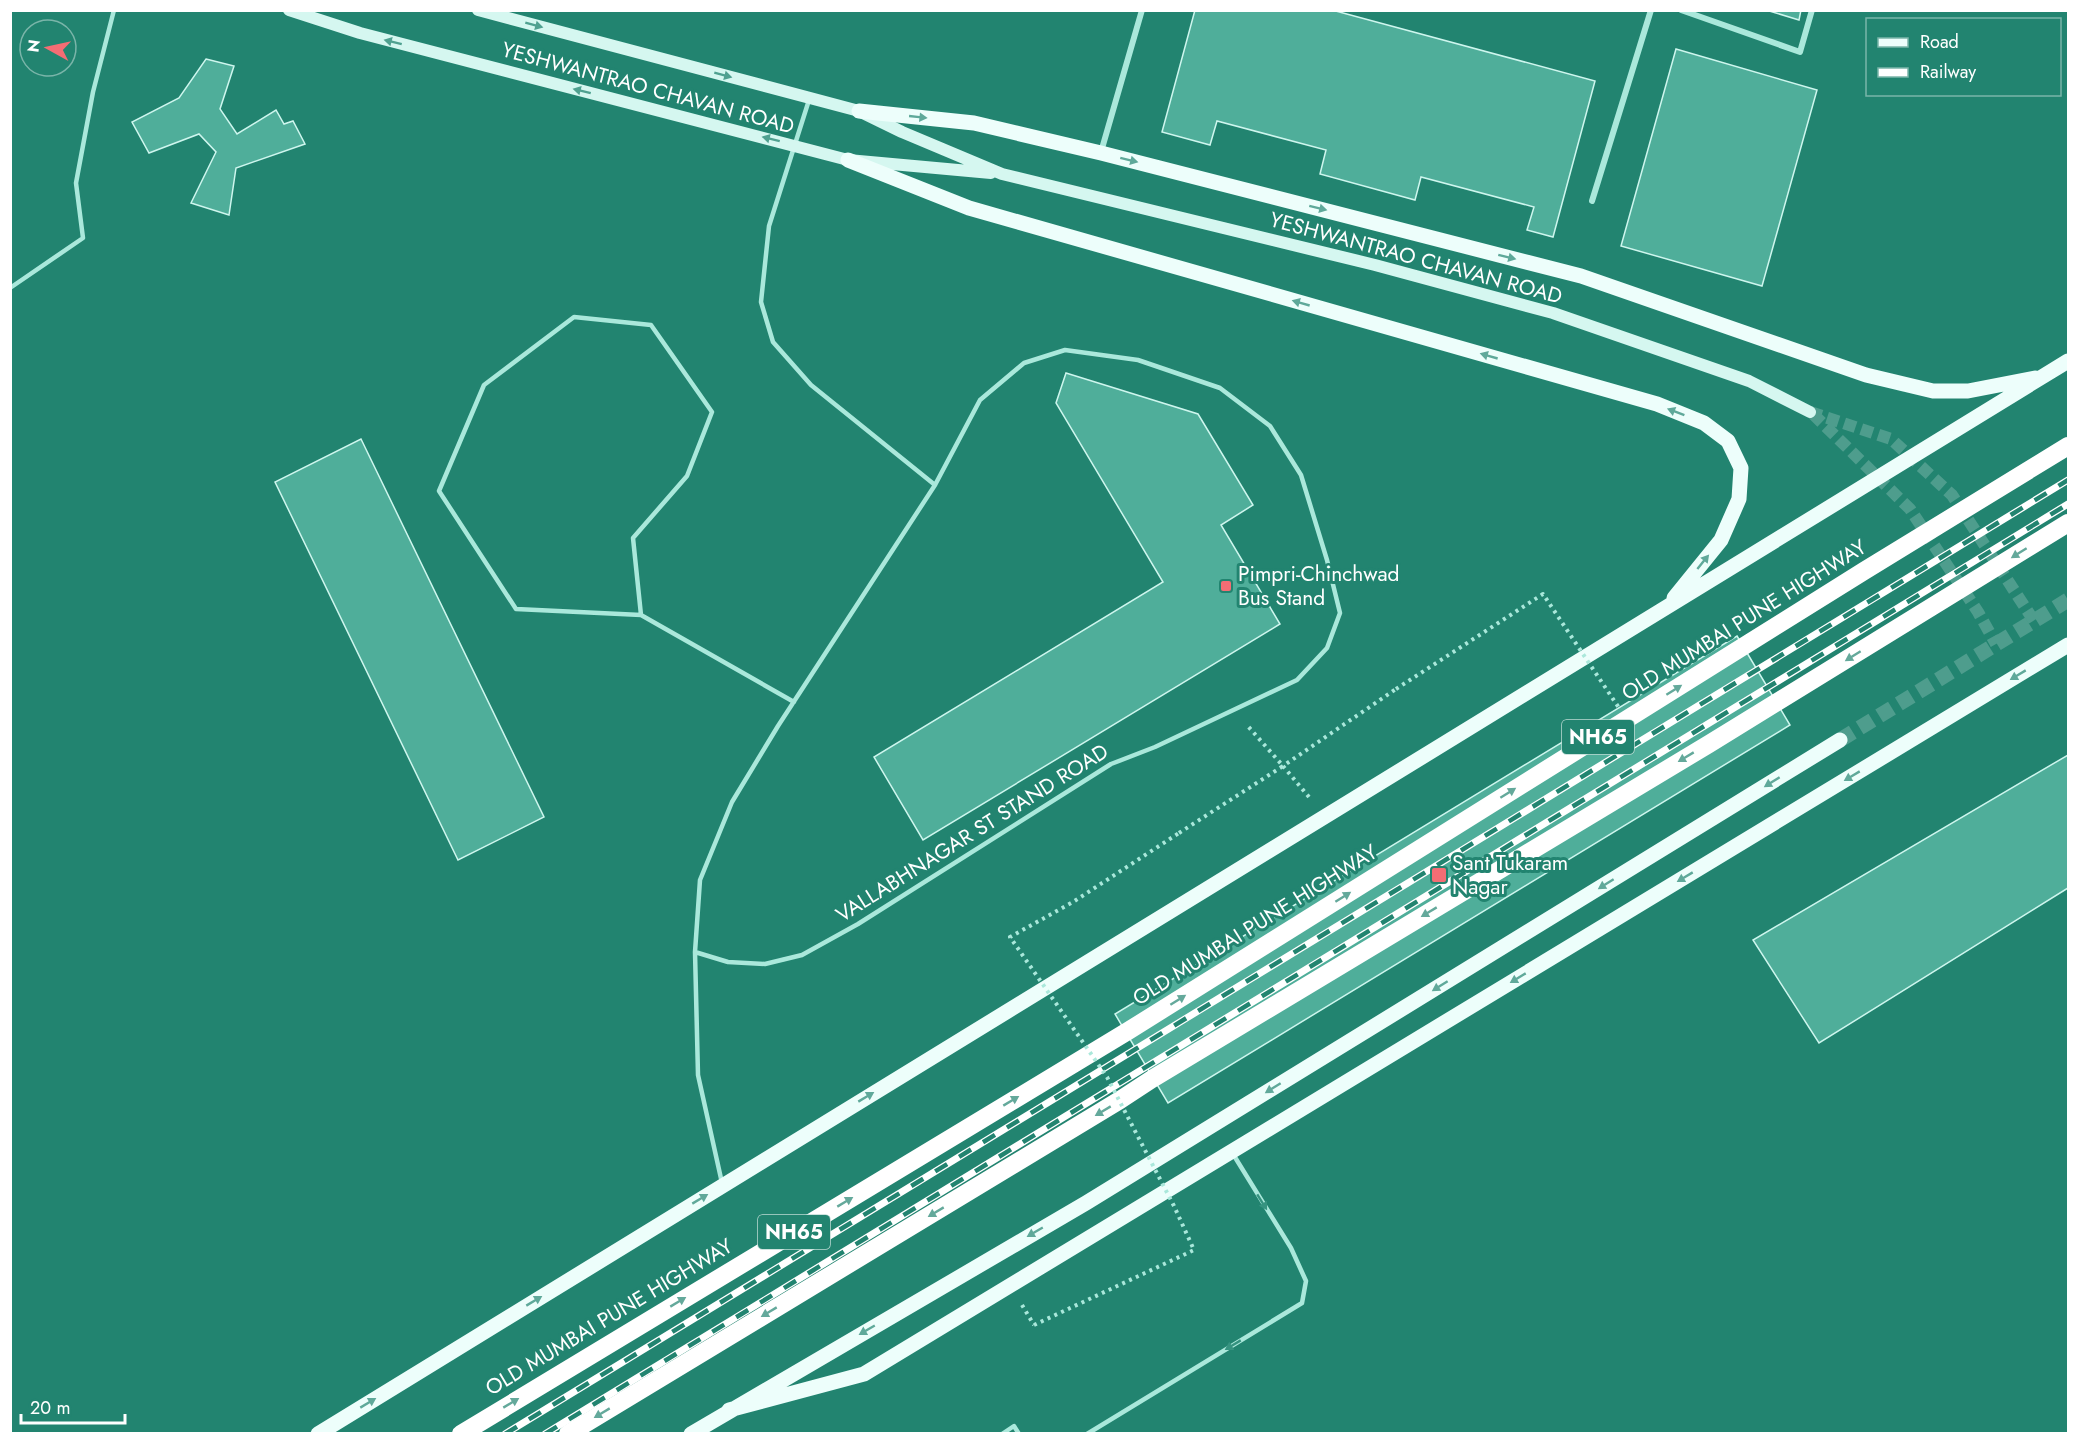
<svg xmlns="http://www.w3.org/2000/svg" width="2079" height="1444" viewBox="0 0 2079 1444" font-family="Jost,sans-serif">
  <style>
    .building { fill: #4fae9a; stroke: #cef6ee; stroke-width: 1.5 }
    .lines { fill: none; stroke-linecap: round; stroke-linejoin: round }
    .secondary-tunnel { stroke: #4e9d8d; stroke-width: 12; stroke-dasharray: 12 6; stroke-linecap: butt }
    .primary-tunnel { stroke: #4e9d8d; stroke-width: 15; stroke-dasharray: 15 8; stroke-linecap: butt }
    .path { stroke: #aae8db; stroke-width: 4; stroke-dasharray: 3 4.5; stroke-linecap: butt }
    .lane { stroke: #aae8db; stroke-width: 4.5 }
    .street { stroke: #aae8db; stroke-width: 6 }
    .secondary { stroke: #d5f7f0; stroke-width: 12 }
    .primary { stroke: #edfefb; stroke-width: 15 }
    .highway { stroke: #fff; stroke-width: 18 }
    .rail-casing { stroke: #fff; stroke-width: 7 }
    .rail { stroke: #228470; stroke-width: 4.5; stroke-dasharray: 14; stroke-linecap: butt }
    .path-bridge { stroke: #aae8db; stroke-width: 4; stroke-dasharray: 3 4.5; stroke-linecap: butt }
    .oneway { fill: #4fa190 }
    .oneway2 { fill: #5fa99a }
    .oneway3 { fill: #64a99b }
    .oneway4 { fill: #369380 }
    .poi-dot { fill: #f46d74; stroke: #228470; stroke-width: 2 }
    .labels { text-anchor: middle; stroke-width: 6; stroke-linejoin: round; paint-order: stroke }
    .shield { fill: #228470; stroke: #bddad4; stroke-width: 1.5 }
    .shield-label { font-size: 20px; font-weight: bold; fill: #fff }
    .street-label { font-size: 21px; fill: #fff; stroke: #228470 }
    .poi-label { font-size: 21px; fill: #fff; stroke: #228470; text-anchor: start }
  </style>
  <rect width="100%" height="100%" fill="#228470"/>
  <path class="building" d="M1195 10H1332L1595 81 1553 237 1527 230 1534 207 1421 177 1415 200 1320 174 1326 150 1217 121 1210 145 1162 132Z
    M1766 10H1801L1799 20Z
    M1676 49 1817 90 1762 286 1621 246Z
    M206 59 234 66 220 109 237 134 276 110 284 124 293 121 305 144 236 168 229 215 191 203 216 152 199 134 149 153 132 122 179 98Z
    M1066 373 1198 414 1253 505 1221 525 1280 624 923 840 874 757 1163 582 1056 403Z
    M361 439 544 817 458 860 275 482Z
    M1737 636 1790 725 1168 1103 1115 1014Z
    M2068 755V888L1819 1043 1753 940Z"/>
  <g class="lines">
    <path class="secondary-tunnel" d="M1810 412 1891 439 1952 495 2034 621
      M1813 414 1910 509 1978 612 1996 644"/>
    <path class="primary-tunnel" d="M1840 740 2068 600"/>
    <path class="path" d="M1309 797 1283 766 1396 689
      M1179 833 1283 766 1246 724
      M1022 1305 1034 1325"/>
    <path class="lane" d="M10 288 83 238 76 183 93 92 114 10
      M641 615 633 538 687 476 712 412 651 325 574 317 484 385 439 491 516 609 641 615 794 702
      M695 952 728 962 765 964 802 955 858 924 1111 764 1155 747 1297 680 1327 648 1340 613 1327 560 1301 475 1270 426 1220 388 1138 360 1065 350 1024 363 980 400 935 485
      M722 1183 698 1075 695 952 700 880 732 802 778 726 935 485 811 385 773 342 761 302 769 226 809 100
      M1002 1434 1014 1426 1019 1434
      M1087 1434 1302 1303 1306 1281 1291 1248 1233 1154"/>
    <path class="street" d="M1681 10 1800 52 1812 10
      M1101 152 1142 10
      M1592 201 1651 10"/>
    <path class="secondary" d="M289 10 360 33 848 160 991 173
      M478 10 859 111 902 132 1002 174 1375 265 1553 313 1749 381 1810 412"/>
    <path class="primary" d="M859 111 974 123 1101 153 1581 276 1866 375 1933 391H1968L2035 378
      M848 160 969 208 1657 404 1704 423 1728 441 1741 468 1739 499 1721 540 1674 598
      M729 1410 864 1374 2068 645
      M318 1434 2068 361
      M691 1434 1086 1203 1840 740"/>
    <path class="highway" d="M461 1434 1128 1031 1864 571 2068 446
      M568 1434 1120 1100 1152 1079 1709 744 2068 523"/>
    <defs>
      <path id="rail" d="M505 1434 2068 480
        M545 1434 2068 504"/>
    </defs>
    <use href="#rail" class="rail-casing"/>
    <use href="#rail" class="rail"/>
    <path class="path-bridge" d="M1396 689 1543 594 1619 708
      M1034 1325 1194 1250 1174 1206 1107 1077 1010 937 1073 902 1179 833"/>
  </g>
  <defs><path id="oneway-solid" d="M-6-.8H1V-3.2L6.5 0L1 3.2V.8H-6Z" transform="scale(1.5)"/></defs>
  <g class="oneway">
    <use href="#oneway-solid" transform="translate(534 25) rotate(15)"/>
    <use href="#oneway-solid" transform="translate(393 42) rotate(-166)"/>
    <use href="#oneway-solid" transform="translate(723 75) rotate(15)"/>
    <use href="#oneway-solid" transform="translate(582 91) rotate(-166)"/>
    <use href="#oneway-solid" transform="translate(771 139) rotate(-166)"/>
  </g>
  <g class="oneway2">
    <use href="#oneway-solid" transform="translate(918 117) rotate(6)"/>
    <use href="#oneway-solid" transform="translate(1129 160) rotate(14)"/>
    <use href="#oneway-solid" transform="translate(1318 208) rotate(14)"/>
    <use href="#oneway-solid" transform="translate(1507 257) rotate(14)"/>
    <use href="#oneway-solid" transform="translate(1301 303) rotate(-164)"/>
    <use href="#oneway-solid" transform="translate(1489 356) rotate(-164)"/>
    <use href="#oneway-solid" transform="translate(1676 412) rotate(-159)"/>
    <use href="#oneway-solid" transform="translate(1703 562) rotate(-51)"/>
    <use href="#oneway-solid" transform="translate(2018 675) rotate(149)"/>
    <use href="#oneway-solid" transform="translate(1852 776) rotate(149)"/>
    <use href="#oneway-solid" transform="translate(1772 782) rotate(148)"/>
    <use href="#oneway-solid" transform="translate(1685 877) rotate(149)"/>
    <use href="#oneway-solid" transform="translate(1606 884) rotate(148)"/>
    <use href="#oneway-solid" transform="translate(1518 978) rotate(149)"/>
    <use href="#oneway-solid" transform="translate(1440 986) rotate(148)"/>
    <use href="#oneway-solid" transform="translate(1273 1088) rotate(148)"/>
    <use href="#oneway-solid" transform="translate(866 1097) rotate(-31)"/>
    <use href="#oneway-solid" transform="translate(700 1199) rotate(-31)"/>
    <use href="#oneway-solid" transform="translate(1035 1232) rotate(150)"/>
    <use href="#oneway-solid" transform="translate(534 1301) rotate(-31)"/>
    <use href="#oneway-solid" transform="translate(867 1330) rotate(150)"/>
    <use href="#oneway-solid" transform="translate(368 1403) rotate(-31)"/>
  </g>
  <g class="oneway3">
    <use href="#oneway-solid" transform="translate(2019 553) rotate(148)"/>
    <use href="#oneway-solid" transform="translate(1853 656) rotate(148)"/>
    <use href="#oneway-solid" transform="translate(1674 690) rotate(-32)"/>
    <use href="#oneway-solid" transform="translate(1686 757) rotate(149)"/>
    <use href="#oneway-solid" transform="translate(1508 793) rotate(-32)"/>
    <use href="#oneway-solid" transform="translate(1343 897) rotate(-32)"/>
    <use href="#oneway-solid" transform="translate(1429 912) rotate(149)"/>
    <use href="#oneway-solid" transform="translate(1178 1000) rotate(-32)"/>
    <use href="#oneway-solid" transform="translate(1011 1101) rotate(-31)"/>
    <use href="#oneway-solid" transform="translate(1103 1111) rotate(149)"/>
    <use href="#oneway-solid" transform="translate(845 1202) rotate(-31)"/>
    <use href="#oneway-solid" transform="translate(936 1212) rotate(149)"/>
    <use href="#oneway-solid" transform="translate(678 1302) rotate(-31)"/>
    <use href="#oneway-solid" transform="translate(769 1312) rotate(149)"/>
    <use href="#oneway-solid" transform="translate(511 1403) rotate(-31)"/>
    <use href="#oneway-solid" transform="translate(602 1413) rotate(149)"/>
  </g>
  <g class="oneway4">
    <use href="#oneway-solid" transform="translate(1262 1202) rotate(58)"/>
    <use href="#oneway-solid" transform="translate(1233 1345) rotate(149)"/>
  </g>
  <g class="poi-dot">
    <rect x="1220" y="580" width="12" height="12" rx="3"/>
    <rect x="1431" y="867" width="16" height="16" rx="3"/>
  </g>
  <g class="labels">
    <g class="shield">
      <rect x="1562" y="720" width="72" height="34" rx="4.5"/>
      <rect x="758" y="1215" width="72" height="34" rx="4.5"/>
    </g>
    <g class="shield-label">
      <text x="1598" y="744">NH65</text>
      <text x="794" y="1239">NH65</text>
    </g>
    <g class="street-label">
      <text transform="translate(648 88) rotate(15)" y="7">YESHWANTRAO CHAVAN ROAD</text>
      <text transform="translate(1416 258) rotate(15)" y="7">YESHWANTRAO CHAVAN ROAD</text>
      <text transform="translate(1744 620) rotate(-32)" y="7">OLD MUMBAI PUNE HIGHWAY</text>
      <text transform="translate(972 833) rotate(-32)" y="7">VALLABHNAGAR ST STAND ROAD</text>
      <text transform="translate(1255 925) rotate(-32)" y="7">OLD MUMBAI PUNE HIGHWAY</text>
      <text transform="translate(609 1317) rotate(-31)" y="7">OLD MUMBAI PUNE HIGHWAY</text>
    </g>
    <g class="poi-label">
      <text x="1238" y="581">Pimpri-Chinchwad<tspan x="1238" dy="24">Bus Stand</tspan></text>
      <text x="1452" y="870">Sant Tukaram<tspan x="1452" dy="24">Nagar</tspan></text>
    </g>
  </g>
  <rect width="2079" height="1444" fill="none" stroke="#ffffff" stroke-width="24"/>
  <rect x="1866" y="18" width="195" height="78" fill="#228470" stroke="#7ab5a9" stroke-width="1.5"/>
  <rect x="1878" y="38" width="30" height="9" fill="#edfefb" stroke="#7ab5a9" stroke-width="1.5"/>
  <text x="1920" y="48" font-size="18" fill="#ffffff">Road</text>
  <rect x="1878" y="68" width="30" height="9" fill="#ffffff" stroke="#7ab5a9" stroke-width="1.5"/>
  <text x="1920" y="78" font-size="18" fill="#ffffff">Railway</text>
  <g transform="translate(48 48) rotate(278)"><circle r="28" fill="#228470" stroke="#7ab5a9" stroke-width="1.5"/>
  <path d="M0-4.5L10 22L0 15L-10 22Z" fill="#f46d74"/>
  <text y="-9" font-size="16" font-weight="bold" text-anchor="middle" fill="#ffffff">N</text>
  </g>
  <path d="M21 1414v9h104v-9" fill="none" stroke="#ffffff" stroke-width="3"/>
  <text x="30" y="1414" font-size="18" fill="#ffffff" stroke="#228470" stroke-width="4.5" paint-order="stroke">20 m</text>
</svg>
